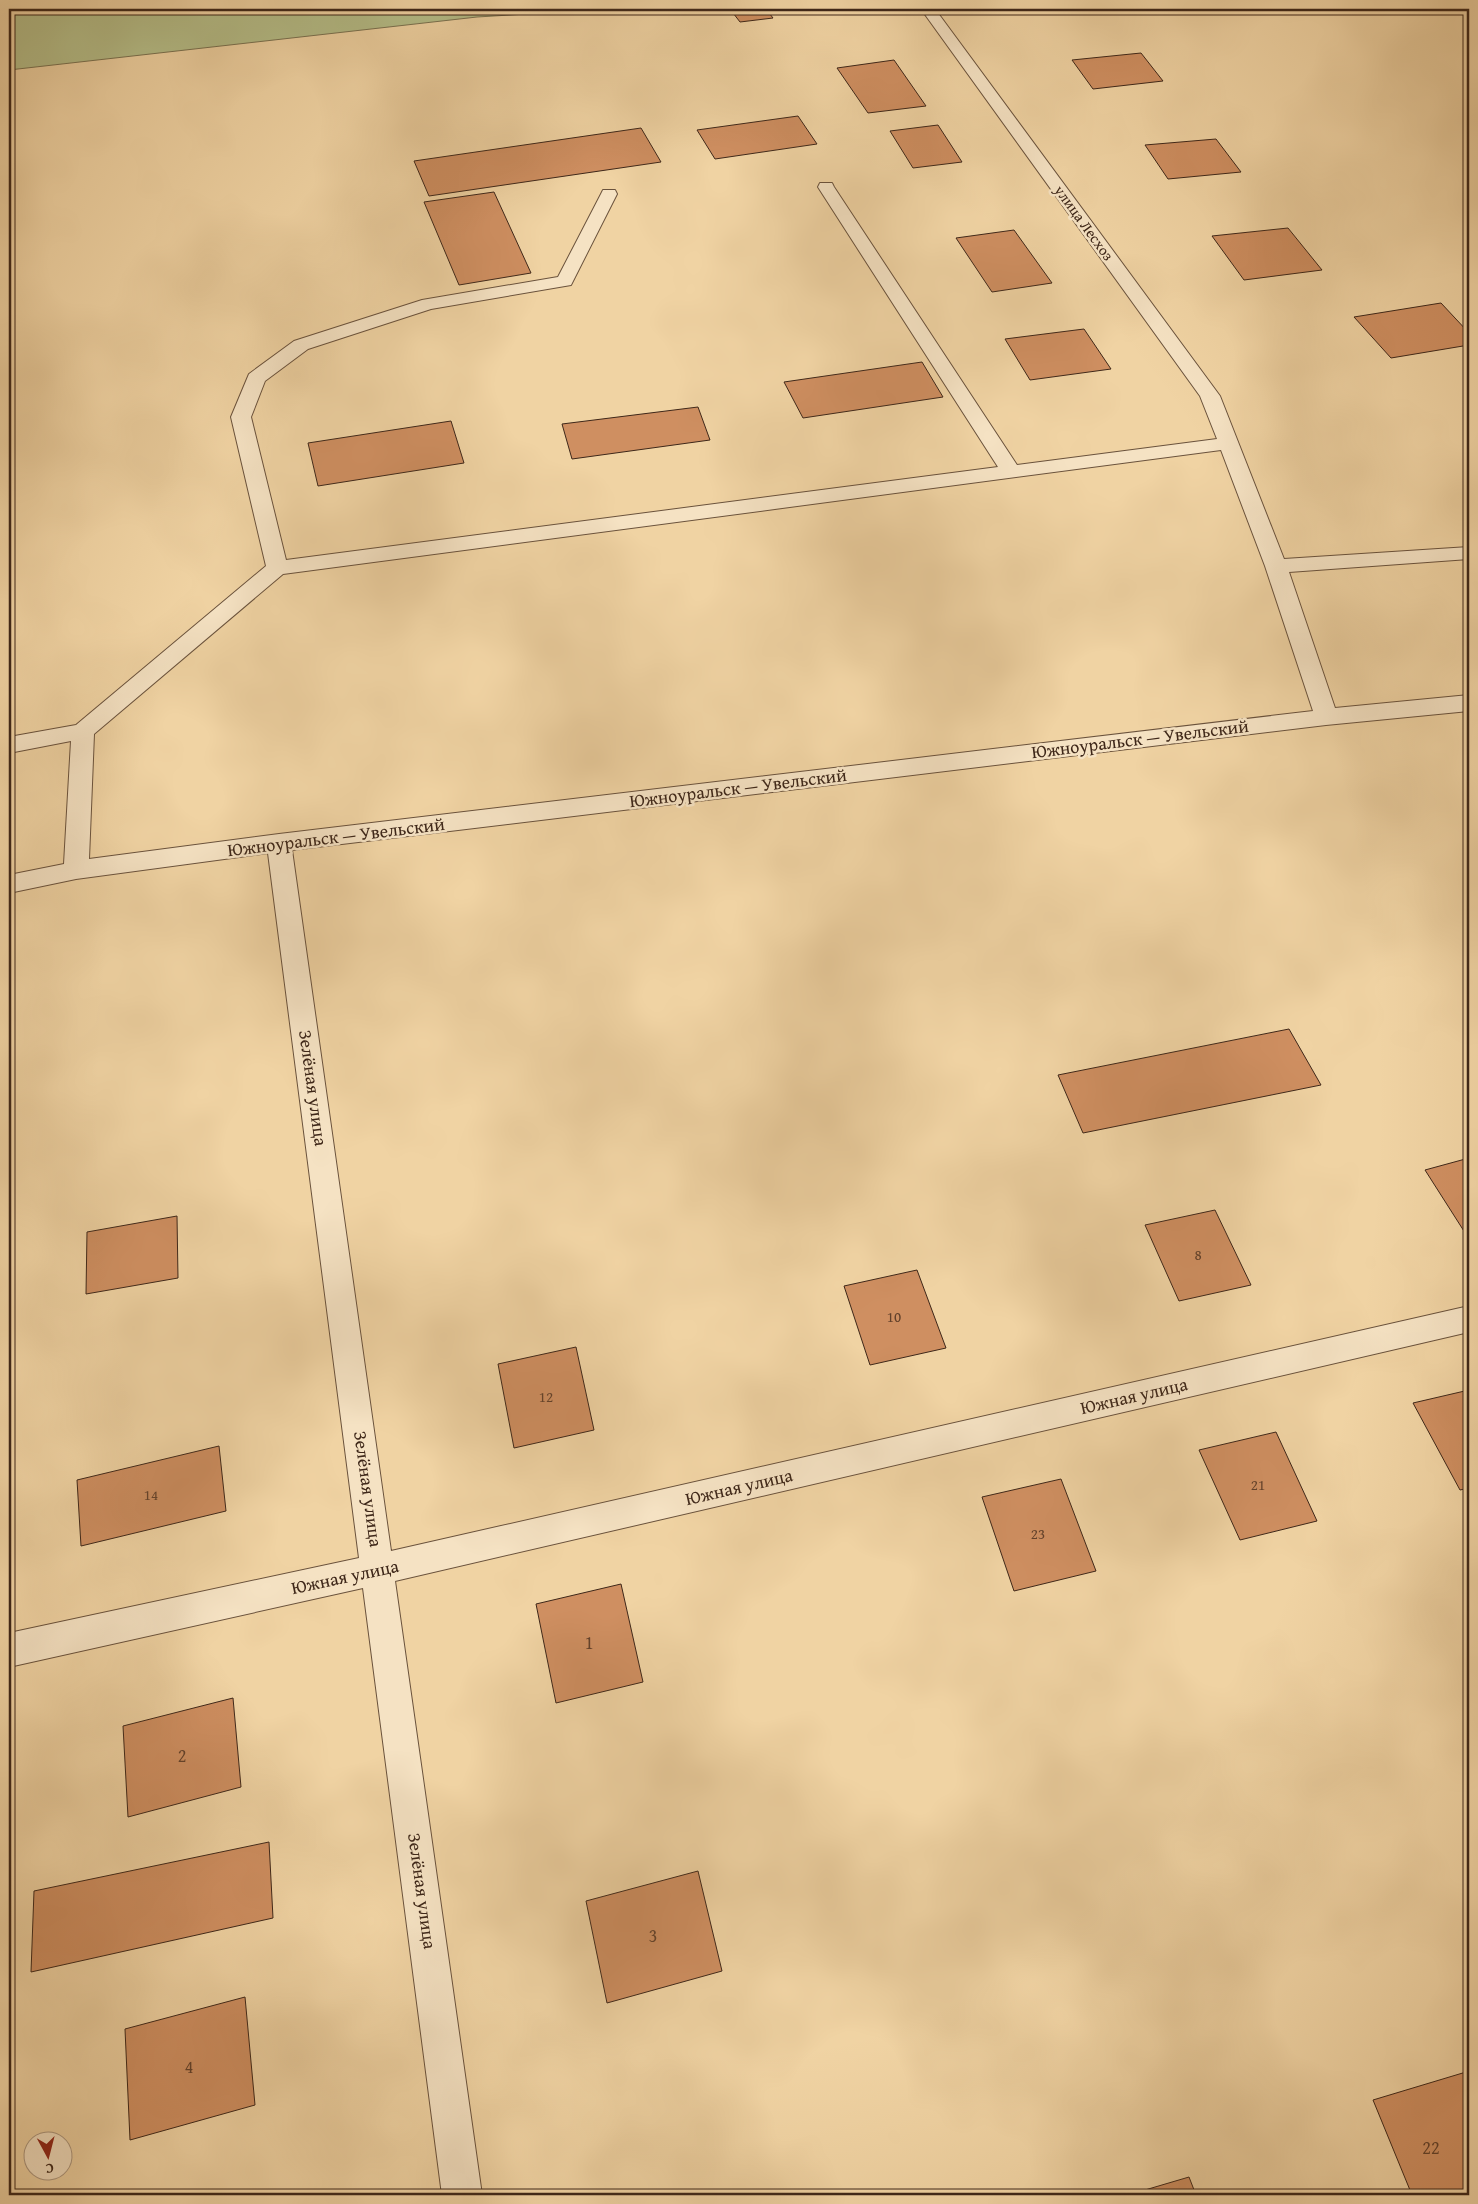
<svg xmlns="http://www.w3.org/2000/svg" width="1478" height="2204" viewBox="0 0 1478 2204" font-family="'Gentium Book Plus',serif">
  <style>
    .green { fill: #b5be89; stroke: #7a7251 }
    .building { fill: #cf8f61; stroke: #3e2719 }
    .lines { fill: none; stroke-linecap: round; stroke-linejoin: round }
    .minor-casing { stroke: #6a523c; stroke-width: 2 }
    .minor { fill: #f5e2c3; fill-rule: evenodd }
    .labels { text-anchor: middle; stroke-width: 5; stroke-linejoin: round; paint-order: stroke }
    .far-street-label { font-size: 15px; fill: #3e2719; stroke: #f5e2c3 }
    .number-label { font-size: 15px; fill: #62412b }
    .street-label { font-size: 18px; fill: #3e2719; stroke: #f5e2c3 }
    .near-number-label { font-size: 18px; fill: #62412b }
  </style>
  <rect width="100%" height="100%" fill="#f0d3a3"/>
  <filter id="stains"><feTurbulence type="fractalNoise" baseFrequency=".004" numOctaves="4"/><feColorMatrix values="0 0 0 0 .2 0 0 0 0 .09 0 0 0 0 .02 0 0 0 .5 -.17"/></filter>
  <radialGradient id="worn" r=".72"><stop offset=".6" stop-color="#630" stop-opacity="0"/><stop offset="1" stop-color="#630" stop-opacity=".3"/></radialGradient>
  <path class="green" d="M9 9H610L477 17 9 70Z"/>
  <path class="building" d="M730 9H766L773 18 740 22Z
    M1141 53 1163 81 1093 89 1072 60Z
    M894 60 926 106 868 113 837 68Z
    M798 116 817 144 715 159 697 130Z
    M938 125 962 162 913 168 890 131Z
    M641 128 661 162 429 196 414 161Z
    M1216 139 1241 172 1168 179 1145 145Z
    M494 192 531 273 459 285 424 202Z
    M1288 228 1322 270 1244 280 1212 236Z
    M1014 230 1052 283 992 292 956 238Z
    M1441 303 1469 333V345L1391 358 1354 317Z
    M1084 329 1111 369 1030 380 1005 339Z
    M922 362 943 397 803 418 784 382Z
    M698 407 710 440 572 459 562 424Z
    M451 421 464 463 318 486 308 443Z
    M1289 1029 1321 1085 1083 1133 1058 1075Z
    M1469 1158V1239L1425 1170Z
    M1215 1210 1251 1285 1179 1301 1145 1225Z
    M177 1216 178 1278 86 1294 87 1232Z
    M917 1270 946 1348 870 1365 844 1286Z
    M576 1347 594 1430 514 1448 498 1364Z
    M1469 1390V1488L1460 1490 1413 1403Z
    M1276 1432 1317 1521 1240 1540 1199 1450Z
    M219 1446 226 1511 81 1546 77 1480Z
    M1061 1479 1096 1571 1014 1591 982 1497Z
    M621 1584 643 1682 556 1703 536 1604Z
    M233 1698 241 1787 128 1817 123 1726Z
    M269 1842 273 1918 31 1972 34 1891Z
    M698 1871 722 1971 607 2003 586 1901Z
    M245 1997 255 2105 130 2140 125 2029Z
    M1466 2072 1469 2080V2195H1412L1373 2100Z
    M1189 2177 1196 2195H1128Z"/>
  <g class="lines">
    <defs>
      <path id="minor" d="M921 9H935L1220 396 1284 559 1469 547V559L1289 572 1335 708 1469 695V711L1326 725 292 850 391 1551 1469 1306V1332L395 1581 482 2195H442L363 1588 9 1667V1633L359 1558 268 853 76 879 9 893V875L64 864 71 741 9 753V737L76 725 266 566 231 417 249 374 294 341 422 300 558 277 601 194 603 190H615L617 194 571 285 431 309 308 349 265 381 251 417 286 560 998 467 818 187 820 183H832L834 187 1017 465 1217 439 1200 396ZM1221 450 1265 566 1313 711 279 834 89 859 94 734 283 574Z"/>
    </defs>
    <use href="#minor" class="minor-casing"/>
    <use href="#minor" class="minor"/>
  </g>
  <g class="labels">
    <g class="far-street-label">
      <text transform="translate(1084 223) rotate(54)" y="5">улица Лесхоз</text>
    </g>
    <g class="number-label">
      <text x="1198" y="1260">8</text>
      <text x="894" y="1322">10</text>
      <text x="546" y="1402">12</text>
      <text x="1258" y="1490">21</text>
      <text x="151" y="1500">14</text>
      <text x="1038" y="1539">23</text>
    </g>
    <g class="street-label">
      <text transform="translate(1140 739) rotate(-7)" y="6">Южноуральск — Увельский</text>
      <text transform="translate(738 788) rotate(-7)" y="6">Южноуральск — Увельский</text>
      <text transform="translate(336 837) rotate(-7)" y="6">Южноуральск — Увельский</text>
      <text transform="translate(313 1088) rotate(82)" y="6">Зелёная улица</text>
      <text transform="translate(1134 1396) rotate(-13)" y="6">Южная улица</text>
      <text transform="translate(739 1487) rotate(-13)" y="6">Южная улица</text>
      <text transform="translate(368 1489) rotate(82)" y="6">Зелёная улица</text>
      <text transform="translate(345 1577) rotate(-12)" y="6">Южная улица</text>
      <text transform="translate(422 1891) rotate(82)" y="6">Зелёная улица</text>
    </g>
    <g class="near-number-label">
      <text x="589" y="1649">1</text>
      <text x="182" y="1762">2</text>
      <text x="653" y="1942">3</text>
      <text x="189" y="2073">4</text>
      <text x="1431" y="2154">22</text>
    </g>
  </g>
  <rect width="1478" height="2204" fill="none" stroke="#f0d3a3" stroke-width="30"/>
  <rect x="10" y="10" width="1458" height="2184" fill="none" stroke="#3e2719" stroke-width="2.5"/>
  <rect x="15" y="15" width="1448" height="2174" fill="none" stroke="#3e2719"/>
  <g transform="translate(48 2156) rotate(173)"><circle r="24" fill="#f5e2c3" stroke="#ac977f"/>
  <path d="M0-4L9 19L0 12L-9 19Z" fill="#8f2418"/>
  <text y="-8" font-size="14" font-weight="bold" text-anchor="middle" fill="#3e2719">С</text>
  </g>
  <rect width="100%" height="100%" filter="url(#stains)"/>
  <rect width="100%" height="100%" fill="url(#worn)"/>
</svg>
